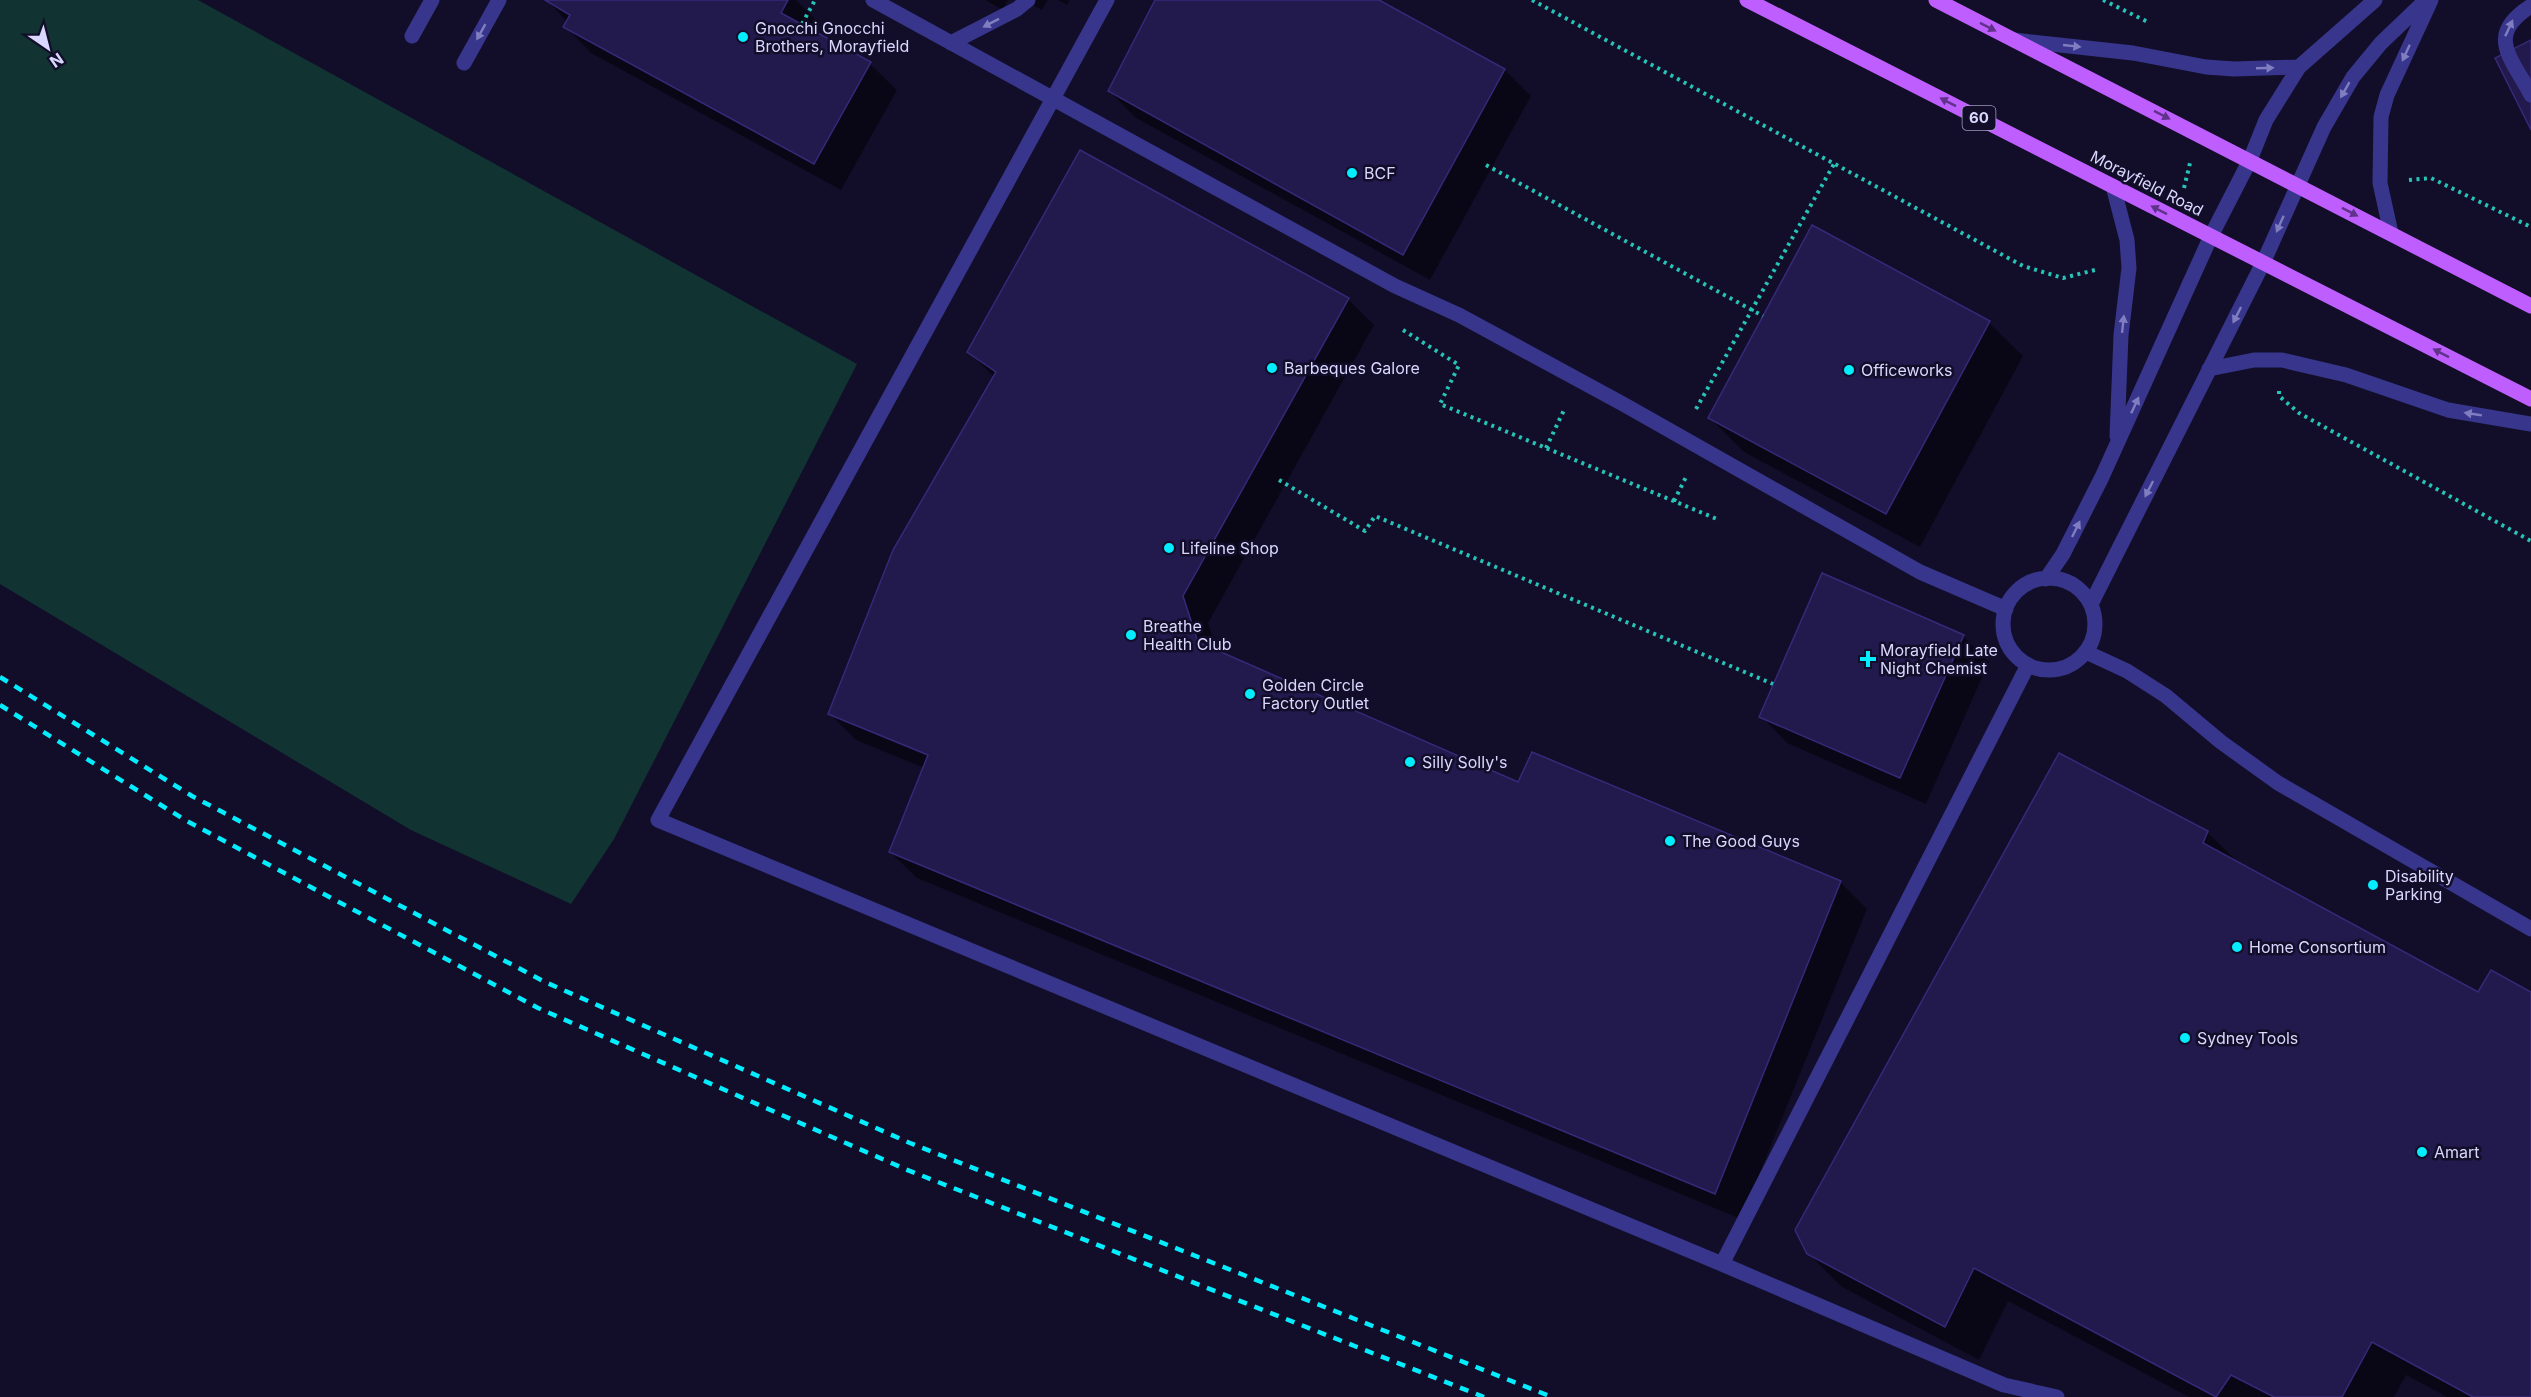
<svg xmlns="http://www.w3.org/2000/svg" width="2531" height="1397" viewBox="0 0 2531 1397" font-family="Inter,sans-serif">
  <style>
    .green { fill: #113432 }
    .shadow { fill: #0007 }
    .building { fill: #22194c; stroke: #37297a; stroke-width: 1.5 }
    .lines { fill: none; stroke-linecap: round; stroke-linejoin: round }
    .path { stroke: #27c3b6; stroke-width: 4; stroke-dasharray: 3 4.5; stroke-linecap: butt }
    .service { stroke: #37368c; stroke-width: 15 }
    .primary { stroke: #bf5eff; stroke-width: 15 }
    .rail { stroke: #03edff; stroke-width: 4.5; stroke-dasharray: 9 8; stroke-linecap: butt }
    .oneway { fill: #807ec0 }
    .oneway2 { fill: #60328a }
    .poi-dot { fill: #03edff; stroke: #120e2a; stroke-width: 2 }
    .labels { text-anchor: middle; stroke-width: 5; stroke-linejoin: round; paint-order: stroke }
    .shield { fill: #120e2a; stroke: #9e9bbf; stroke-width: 1.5 }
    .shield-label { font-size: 15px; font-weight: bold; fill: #dad7ff }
    .poi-label { font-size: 16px; fill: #dad7ff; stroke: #120e2a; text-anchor: start }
    .street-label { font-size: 16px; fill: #dad7ff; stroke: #120e2a }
  </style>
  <rect width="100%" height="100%" fill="#120e2a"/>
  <path class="green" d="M0 0H198L857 364 614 839 571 904 411 830 0 584Z"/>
  <path class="shadow" d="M547 0H796L817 21 812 31 870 64 897 90 841 190 591 53 565 26 567 22Z
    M985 0H1008L1003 10Z
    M1024 0H1048L1042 10Z
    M1058 0H1070L1067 5Z
    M1157 0H1375L1505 70 1531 96 1430 280 1136 118 1109 91Z
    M1812 228 1989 323 2023 356 1920 547 1744 452 1710 418Z
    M1348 299 1374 325 1208 623 1218 653 1519 784 1840 882 1867 909 1741 1219 917 878 890 852 924 768 856 740 830 714 994 377 969 352Z
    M1963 636 1989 662 1926 804 1787 743 1761 716Z
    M2207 832 2240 864 2479 994H2531V1397H2447L2406 1375 2394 1397H2189L2008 1301 1979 1360 1842 1287 1808 1253Z"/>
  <path class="building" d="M545 0H788L781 13 871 62 814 164 563 27 570 15Z
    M1155 0H1379L1505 69 1403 255 1108 91Z
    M2531 40V130L2495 58Z
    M1080 150 1349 298 1183 596 1198 642 1518 782 1532 752 1841 881 1715 1194 889 852 928 755 828 714 893 550 996 372 967 352Z
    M1812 225 1990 321 1886 514 1708 418Z
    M1822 573 1964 635 1900 778 1759 717Z
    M2059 753 2208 831 2203 843 2478 992 2491 970 2531 992V1397H2473L2372 1342 2342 1397H2274L2231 1375 2216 1397 1974 1268 1945 1327 1807 1254 1795 1230Z"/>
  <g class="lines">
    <path class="path" d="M1532 0 2023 266 2063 278 2099 269
      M2103 0 2148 22
      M802 24 815 0
      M1486 165 1763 316
      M2409 180 2431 178 2531 227
      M2184 188 2190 163
      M1403 330 1459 365 1440 404 1717 519
      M2279 391V396L2299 413 2531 541
      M1696 409 1834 164
      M1546 448 1565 408
      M1279 480 1365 531 1375 516 1773 684
      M1674 501 1687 475"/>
    <path class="service" d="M873 0 1395 286 1459 315 1623 404 1920 572 2006 609
      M1107 0 658 820 1722 1264 2028 665
      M2531 6C2485 35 2511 57 2531 95
      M412 36 432 0
      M2014 40 2133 53 2206 67 2234 69 2299 67
      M951 43 1017 9 1028 0
      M464 63 499 0
      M2113 186 2127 240 2129 268 2121 335 2117 436
      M2391 233 2380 183 2381 117 2387 95 2431 0
      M2209 369 2254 360H2282L2346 375 2448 410 2531 424
      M2003 624a46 46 0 1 1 92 0a46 46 0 1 1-92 0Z
      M2046 579 2063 554 2102 477 2211 236 2250 160 2266 120 2299 67 2375 0
      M2091 604 2263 263 2324 127 2353 77 2381 43 2426 0
      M2086 652 2127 671 2166 696 2221 742 2278 783 2531 929
      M1722 1264 2004 1385 2057 1397"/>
    <path class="primary" d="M1747 0 2531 399
      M1936 0 2531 306"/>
    <path class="rail" d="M0 677 192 796 545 982 910 1143 1552 1397
      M0 705 185 820 538 1008 905 1169 1484 1397"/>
  </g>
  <defs><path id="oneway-solid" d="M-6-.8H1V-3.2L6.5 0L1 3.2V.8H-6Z" transform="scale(1.5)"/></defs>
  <g class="oneway">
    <use href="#oneway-solid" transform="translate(991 23) rotate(153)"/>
    <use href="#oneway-solid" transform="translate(2509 28) rotate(-65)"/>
    <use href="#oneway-solid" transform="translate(481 32) rotate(119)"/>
    <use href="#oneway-solid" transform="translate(2072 46) rotate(6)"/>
    <use href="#oneway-solid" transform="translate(2406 53) rotate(115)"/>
    <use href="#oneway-solid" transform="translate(2265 68) rotate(-2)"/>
    <use href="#oneway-solid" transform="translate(2345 90) rotate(120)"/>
    <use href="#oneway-solid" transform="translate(2280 224) rotate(114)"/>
    <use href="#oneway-solid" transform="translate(2237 315) rotate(117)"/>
    <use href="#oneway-solid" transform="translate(2123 324) rotate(-84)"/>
    <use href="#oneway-solid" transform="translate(2135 405) rotate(-65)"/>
    <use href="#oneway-solid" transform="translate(2473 414) rotate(-171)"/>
    <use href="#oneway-solid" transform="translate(2149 489) rotate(117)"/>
    <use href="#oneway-solid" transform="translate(2076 529) rotate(-64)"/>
  </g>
  <g class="oneway2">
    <use href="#oneway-solid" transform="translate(1988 27) rotate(27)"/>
    <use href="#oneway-solid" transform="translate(1948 102) rotate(-153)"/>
    <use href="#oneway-solid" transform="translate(2162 115) rotate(27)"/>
    <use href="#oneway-solid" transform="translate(2159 210) rotate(-153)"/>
    <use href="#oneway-solid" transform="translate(2350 212) rotate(27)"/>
    <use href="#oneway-solid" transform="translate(2441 353) rotate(-153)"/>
  </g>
  <g class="poi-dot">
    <circle cx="743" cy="37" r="6"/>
    <circle cx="1352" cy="173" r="6"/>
    <circle cx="1272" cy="368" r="6"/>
    <circle cx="1849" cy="370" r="6"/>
    <circle cx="1169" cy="548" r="6"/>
    <circle cx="1131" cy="635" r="6"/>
    <path d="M1865 650h6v6h6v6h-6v6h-6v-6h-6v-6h6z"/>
    <circle cx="1250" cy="694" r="6"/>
    <circle cx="1410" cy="762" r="6"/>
    <circle cx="1670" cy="841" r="6"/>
    <circle cx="2373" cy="885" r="6"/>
    <circle cx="2237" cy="947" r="6"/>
    <circle cx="2185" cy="1038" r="6"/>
    <circle cx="2422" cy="1152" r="6"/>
  </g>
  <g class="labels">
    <rect class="shield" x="1962.5" y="106" width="33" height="24" rx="4.5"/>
    <g class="shield-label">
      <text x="1979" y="123">60</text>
    </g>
    <g class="poi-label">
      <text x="755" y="34">Gnocchi Gnocchi<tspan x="755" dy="18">Brothers, Morayfield</tspan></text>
      <text x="1364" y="179">BCF</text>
      <text x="1284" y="374">Barbeques Galore</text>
      <text x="1861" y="376">Officeworks</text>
      <text x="1181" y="554">Lifeline Shop</text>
      <text x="1143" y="632">Breathe<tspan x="1143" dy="18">Health Club</tspan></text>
      <text x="1880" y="656">Morayfield Late<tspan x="1880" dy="18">Night Chemist</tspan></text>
      <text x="1262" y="691">Golden Circle<tspan x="1262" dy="18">Factory Outlet</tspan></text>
      <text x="1422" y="768">Silly Solly's</text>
      <text x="1682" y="847">The Good Guys</text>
      <text x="2385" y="882">Disability<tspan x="2385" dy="18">Parking</tspan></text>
      <text x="2249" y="953">Home Consortium</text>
      <text x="2197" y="1044">Sydney Tools</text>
      <text x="2434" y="1158">Amart</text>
    </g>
    <g class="street-label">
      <text transform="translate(2147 183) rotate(27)" y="6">Morayfield Road</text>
    </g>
  </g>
  <g transform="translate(48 48) rotate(145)" stroke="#120e2a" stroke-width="4.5" paint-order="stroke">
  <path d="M0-4.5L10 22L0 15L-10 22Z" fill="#dad7ff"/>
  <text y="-9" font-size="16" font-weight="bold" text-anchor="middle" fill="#dad7ff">N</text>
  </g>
</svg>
